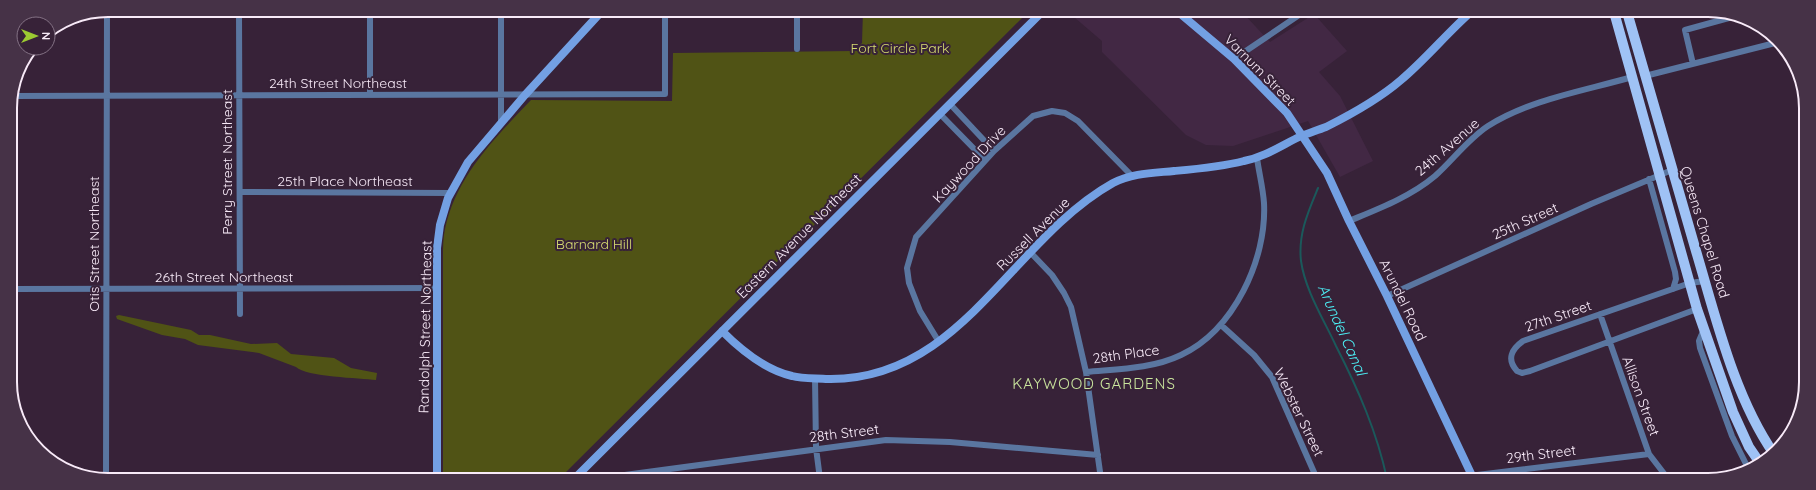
<svg xmlns="http://www.w3.org/2000/svg" width="1816" height="490" viewBox="0 0 1816 490" font-family="Quicksand,sans-serif">
  <style>
    .built { fill: #422844 }
    .green { fill: #505315 }
    .lines { fill: none; stroke-linecap: round; stroke-linejoin: round }
    .stream { stroke: #1b595b; stroke-width: 2 }
    .street { stroke: #5a76a0; stroke-width: 6 }
    .secondary { stroke: #73a0e3; stroke-width: 8 }
    .primary { stroke: #9fc2f5; stroke-width: 10 }
    .labels { text-anchor: middle; stroke-width: 4; stroke-linejoin: round; paint-order: stroke }
    .park-label { font-size: 14px; fill: #d6dc70; stroke: #372238 }
    .street-label { font-size: 14px; fill: #f8eaf8; stroke: #372238 }
    .water-label { font-size: 15px; font-style: italic; fill: #4cf0f6; stroke: #372238 }
    .neighbourhood-label { font-size: 15px; letter-spacing: 1px; fill: #cbe79e; stroke: #372238 }
    .rim { fill: none; stroke: #f8eaf8; stroke-width: 2 }
  </style>
  <rect width="100%" height="100%" fill="#372238"/>
  <path class="built" d="M1067 11H1241L1270 42 1314 14 1347 51 1319 72 1340 96 1373 161 1340 177 1308 121 1233 146 1206 145 1186 135 1102 52V41Z"/>
  <path class="green" d="M863 11H1029L559 479 443 478V257C443 248 443 238 445 229 456 176 495 138 531 100L672 101 673 53 854 51 862 43Z
    M119 315 191 330 199 335H210L251 344 277 343 291 354 334 358 351 368 377 373 376 380C360 378 306 377 296 367L259 353 198 345 185 339 162 335 117 319 116 316Z"/>
  <g class="lines">
    <path class="stream" d="M1318 188C1308 212 1298 234 1301 261 1305 290 1324 320 1336 346 1358 389 1377 432 1387 479"/>
    <path class="street" d="M239 10 240 314
      M501 10V122
      M797 11V49
      M1234 59 1305 11
      M1693 64 1685 30 1736 16
      M1645 76 1779 42
      M370 95V10
      M12 96 665 94V11
      M950 104 994 151
      M940 114 985 160
      M1649 179 1675 272 1676 279 1673 289
      M240 192 450 193
      M1349 221C1378 209 1410 197 1435 176 1453 160 1468 139 1488 126 1531 99 1584 91 1632 77
      M1030 252 1052 275 1064 293 1071 307 1086 372 1101 479
      M11 289 437 288
      M1387 296 1591 204 1672 170
      M1697 309 1530 371 1522 373 1517 371C1506 359 1512 349 1523 341L1690 283 1705 281
      M1600 314 1649 454 1669 480
      M1221 325 1254 355 1272 377 1317 479
      M1704 329 1699 341 1700 348 1732 436 1749 470
      M939 342 920 311 909 283 907 268 916 237 994 151 1033 116 1052 111 1065 113 1078 121 1131 175
      M1086 372C1117 369 1152 369 1181 355 1234 330 1267 259 1264 203 1263 188 1259 173 1257 158
      M815 378 816 448 820 479
      M87 477H106
      M106 478 107 10
      M595 479 886 440 950 442 1098 455
      M1436 480 1649 454"/>
    <path class="secondary" d="M1177 11 1234 59 1287 113 1327 173 1349 221 1387 296 1474 480
      M722 331C741 350 765 370 792 376 803 379 816 378 828 379 961 381 1011 240 1113 183 1132 173 1153 173 1174 171 1197 169 1221 167 1244 161 1265 157 1282 145 1301 136 1309 133 1318 130 1326 127 1352 114 1379 99 1401 80 1426 59 1447 33 1471 12
      M437 478V248L440 225 448 198 468 162 525 95 602 11
      M574 479 1043 11"/>
    <path class="primary" d="M1614 12 1697 309 1733 412 1749 447 1760 463
      M1627 12C1650 92 1673 171 1696 251 1716 318 1734 396 1774 454"/>
  </g>
  <g class="labels">
    <g class="park-label">
      <text x="900" y="53">Fort Circle Park</text>
      <text x="594" y="249">Barnard Hill</text>
    </g>
    <g class="street-label">
      <text transform="translate(1260 70) rotate(45)" y="5">Varnum Street</text>
      <text x="338" y="88">24th Street Northeast</text>
      <text transform="translate(1447 147) rotate(-41)" y="5">24th Avenue</text>
      <text transform="translate(227 162) rotate(-90)" y="5">Perry Street Northeast</text>
      <text transform="translate(969 164) rotate(-47)" y="5">Kaywood Drive</text>
      <text x="345" y="186">25th Place Northeast</text>
      <text transform="translate(1525 221) rotate(-24)" y="5">25th Street</text>
      <text transform="translate(1705 232) rotate(73)" y="5">Queens Chapel Road</text>
      <text transform="translate(1033 234) rotate(-45)" y="5">Russell Avenue</text>
      <text transform="translate(799 236) rotate(-45)" y="5">Eastern Avenue Northeast</text>
      <text transform="translate(94 244) rotate(-90)" y="5">Otis Street Northeast</text>
      <text x="224" y="282">26th Street Northeast</text>
      <text transform="translate(1403 300) rotate(64)" y="5">Arundel Road</text>
      <text transform="translate(1558 316) rotate(-19)" y="5">27th Street</text>
      <text transform="translate(425 327) rotate(-89)" y="5">Randolph Street Northeast</text>
      <text transform="translate(1126 354) rotate(-8)" y="5">28th Place</text>
      <text transform="translate(1641 396) rotate(70)" y="5">Allison Street</text>
      <text transform="translate(1299 412) rotate(64)" y="5">Webster Street</text>
      <text transform="translate(844 433) rotate(-7)" y="5">28th Street</text>
      <text transform="translate(1541 454) rotate(-7)" y="5">29th Street</text>
    </g>
    <g class="water-label">
      <text transform="translate(1342 330) rotate(66)" y="5">Arundel Canal</text>
    </g>
    <g class="neighbourhood-label">
      <text x="1094" y="389">KAYWOOD GARDENS</text>
    </g>
  </g>
  <path d="M0 0H1816V490H0ZM108 17H1708A91 91 0 0 1 1799 108V382A91 91 0 0 1 1708 473H108A91 91 0 0 1 17 382V108A91 91 0 0 1 108 17Z" fill="#463247" fill-rule="evenodd"/>
  <path class="rim" d="M108 17H1708A91 91 0 0 1 1799 108V382A91 91 0 0 1 1708 473H108A91 91 0 0 1 17 382V108A91 91 0 0 1 108 17Z"/>
  <g transform="translate(36 36) rotate(90)"><circle r="19" fill="#372238" stroke="#847285"/>
  <path d="M0-3L7 15L0 10L-7 15Z" fill="#9cca32"/>
  <text y="-6" font-size="11" font-weight="bold" text-anchor="middle" fill="#f8eaf8">N</text>
  </g>
</svg>
